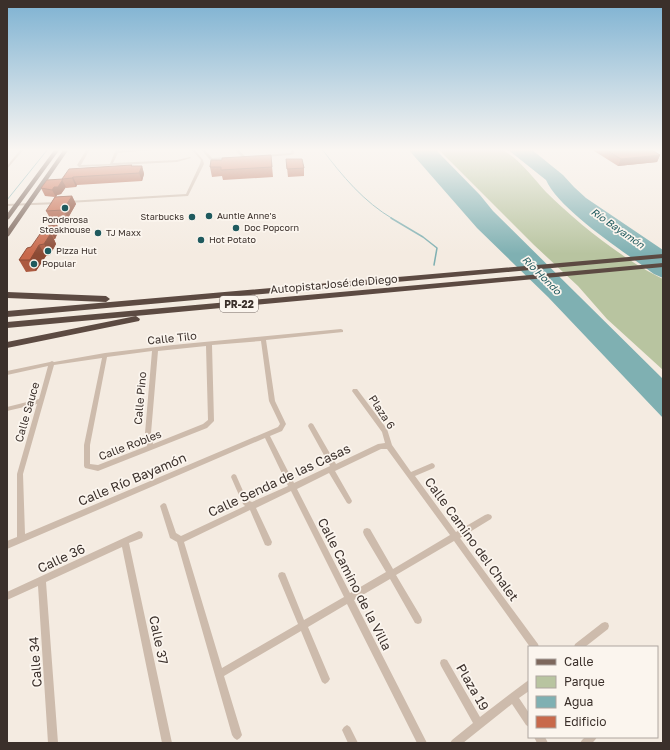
<svg xmlns="http://www.w3.org/2000/svg" width="670" height="750" viewBox="0 0 670 750" font-family="'Golos Text',sans-serif">
  <style>
    .green { fill: #b8c4a0 }
    .water { fill: #7fb0b2 }
    .lines { fill: none; stroke-linecap: round; stroke-linejoin: round }
    .stream-far1 { stroke: #7fb0b2; stroke-width: 1 }
    .stream { stroke: #7fb0b2; stroke-width: 1.5 }
    .minor { fill: #cdbbac; fill-rule: evenodd }
    .primary { fill: #7d675c; fill-rule: evenodd }
    .motorway { fill: #5c4a42; fill-rule: evenodd }
    .wall { fill: #ac5a40 }
    .shaded-wall { fill: #8c4a34 }
    .building { fill: #c8694b; stroke: #8c4a34 }
    .poi-dot { fill: #1f5a5e; stroke: #fbf5ee; stroke-width: 1.5 }
    .labels { text-anchor: middle; stroke-width: 3.5; stroke-linejoin: round; paint-order: stroke }
    .far-poi-label { font-size: 9px; fill: #3b302b; stroke: #fbf5ee; text-anchor: start }
    .far-water-label { font-size: 10px; font-style: italic; fill: #1f5a5e; stroke: #fbf5ee }
    .shield { fill: #fbf5ee; stroke: #756b66; stroke-width: 1 }
    .shield-label { font-size: 10px; font-weight: bold; fill: #3b302b }
    .street-label { font-size: 11px; fill: #3b302b; stroke: #fbf5ee }
    .near-street-label { font-size: 13px; fill: #3b302b; stroke: #fbf5ee }
  </style>
  <rect width="100%" height="100%" fill="#f4ebe1"/>
  <path class="green" d="M438 149C449 149 495 147 502 150 517 156 535 180 546 192 576 222 625 261 663 279V370L607 319 578 286 534 245Z"/>
  <path class="water" d="M408 149H435L480 195 493 211 663 379V418L548 297 477 228Z
    M507 149H531L563 175 574 187 586 198 663 250V278L654 274C626 253 560 211 546 180Z"/>
  <g class="lines">
    <path class="stream-far1" d="M322 149C342 176 364 202 393 219
      M7 200 48 149"/>
    <path class="stream" d="M391 218 423 237 437 248 434 265"/>
    <path class="minor" d="M21 149H24L7 169V166Z
      M87 149H90L81 165 110 164 116 149H119L118 151 145 149H163L118 153 113 163 177 160 190 157 191 158 177 162 79 167 77 165Z
      M191 149H194L203 160 204 164 188 196 68 203 66 202 68 201 186 194 200 164 201 160Z
      M201 149H204L212 158 228 157 229 158 228 159 210 160Z
      M234 149H237L245 156V158H243Z
      M291 149H293L294 154 290 155 265 157 264 156 265 155 290 153H291Z
      M58 202 60 203 59 204 7 206V204Z
      M341 329 343 330V332L266 340 275 401 286 424 282 431 270 436 294 483 330 466 309 428 308 426 309 424 311 423 313 424 336 464 378 444 385 443 382 432 352 391 353 389H357L387 429 392 445 411 472 432 463 434 464 435 466 434 468 415 476 456 532 485 515 488 514 491 515 492 517 491 519 460 538 538 644 539 647H530L454 541 396 575 421 617 422 620 421 623 418 624 415 623 390 579 354 600 427 743H417L347 604 308 627 330 679 328 682 325 684 322 682 301 631 224 676 242 735 240 738 237 740 234 738 232 735 177 542 170 538 160 506 162 504 164 503 166 504 176 533 181 536 245 506 243 504 242 502 231 477 232 475 234 474 236 475 247 500 252 502 288 486 265 438 7 549V541L17 537V474L37 404 7 411V407L39 399 48 366 7 375V371L50 362 52 361 54 362 105 353 173 345ZM261 341 269 401 280 424 278 427 25 534 23 474 54 365 102 358 84 445V466L85 468 98 471 207 428 214 421 212 345ZM206 346 208 420 203 424 153 444 151 433 158 351ZM152 351 145 433 147 446 98 465 90 464V445L107 357ZM381 449H387L450 535 393 569 370 529 367 528 364 529 363 532 364 535 386 572 350 593 297 489 329 473 347 503 349 504 351 503 352 501 351 499 335 471ZM291 491 344 597 304 620 285 573 282 572 279 573 278 576 298 624 222 668 184 542 250 510 265 545 268 546 271 545 272 542 256 508Z
      M139 531 142 532 143 535 142 538 129 543 172 743H162L122 547 46 582 58 743H48L38 586 7 600V592Z
      M605 622 608 623 609 626 608 629 585 647H574L575 644 602 623Z
      M444 659 447 660 480 717 510 694 526 682 529 680V691L519 698 529 713V727L526 725 512 704 463 743H450L452 740 473 723 441 666 440 663 441 660Z
      M347 725 350 727 358 743H348L342 730 344 727Z
      M534 737H545L548 743H537Z
      M585 737H597L595 740 592 743H580L582 740Z"/>
    <path class="primary" d="M55 149H60L9 219 7 220V214Z
      M64 149H69L9 236 7 237V230Z"/>
    <path class="motorway" d="M663 254V258L7 317V311Z
      M663 263V267L7 328V322Z
      M7 292 106 296 110 299 106 302 7 298Z
      M136 316 140 319 139 321 7 348V342Z"/>
  </g>
  <path class="wall" d="M591 149H650L660 155 657 162 618 166Z
    M271 155 273 177 223 180 222 176 212 177 210 167Z
    M286 159 304 168V176L288 177Z
    M132 165V166H142L144 174 142 181 77 185 76 187 66 188V187L61 194 57 195 56 197 72 196 76 204 68 218 51 220 46 211 55 197 45 196 41 188 62 179Z
    M57 225 59 230 55 239H54L56 244 50 255 46 256 36 271 26 272 19 260 43 234Z"/>
  <path class="shaded-wall" d="M660 155 657 162 618 166 621 159Z
    M142 166 144 174 142 181 139 173Z
    M73 177 77 185 76 187 72 178Z
    M62 180 66 187 61 194 57 195 56 197 52 190 54 187Z
    M72 196 76 204 68 218 63 210Z
    M57 225 59 230 55 239 52 234Z
    M51 233 56 244 50 255 44 244Z
    M39 245 46 256 36 271 30 260Z"/>
  <path class="building" d="M605 149H650L660 155 621 159Z
    M271 155 272 167 221 170V167H210L211 160H222V158Z
    M286 159H302L304 168 287 169Z
    M132 165 131 166H142L139 173 73 177 72 178 62 179 69 169Z
    M63 179 58 187H54L52 190 41 188 47 180Z
    M72 196 63 210 46 211 55 197Z
    M57 225 52 234H50L51 233 43 234 48 226Z
    M51 233 44 244 39 245 30 260H19L27 248 31 247 40 234Z"/>
  <linearGradient id="sky" x2="0" y2="1"><stop stop-color="#7eb2d2"/><stop offset="0.59" stop-color="#faf6f2"/><stop offset="1" stop-color="#faf6f2" stop-opacity="0"/></linearGradient>
  <rect width="670" height="254" fill="url(#sky)"/>
  <g class="poi-dot">
    <circle cx="65" cy="208" r="4"/>
    <circle cx="209" cy="216" r="4"/>
    <circle cx="192" cy="217" r="4"/>
    <circle cx="236" cy="228" r="4"/>
    <circle cx="98" cy="233" r="4"/>
    <circle cx="201" cy="240" r="4"/>
    <circle cx="48" cy="251" r="4"/>
    <circle cx="34" cy="264" r="4"/>
  </g>
  <g class="labels">
    <g class="far-poi-label">
      <text x="217" y="219">Auntie Anne's</text>
      <text x="184" y="220" text-anchor="end">Starbucks</text>
      <text x="65" y="223" text-anchor="middle">Ponderosa<tspan x="65" dy="10">Steakhouse</tspan></text>
      <text x="244" y="231">Doc Popcorn</text>
      <text x="106" y="236">TJ Maxx</text>
      <text x="209" y="243">Hot Potato</text>
      <text x="56" y="254">Pizza Hut</text>
      <text x="42" y="267">Popular</text>
    </g>
    <g class="far-water-label">
      <text transform="translate(618 228) rotate(35)" y="4">Río Bayamón</text>
      <text transform="translate(542 275) rotate(45)" y="4">Río Hondo</text>
    </g>
    <rect class="shield" x="220" y="296" width="38" height="16" rx="3"/>
    <g class="shield-label">
      <text x="239" y="308">PR-22</text>
    </g>
    <g class="street-label">
      <text transform="translate(334 284) rotate(-5)" y="4">Autopista José de Diego</text>
      <text transform="translate(172 338) rotate(-6)" y="4">Calle Tilo</text>
      <text transform="translate(140 398) rotate(-85)" y="4">Calle Pino</text>
      <text transform="translate(27 412) rotate(-74)" y="4">Calle Sauce</text>
      <text transform="translate(382 412) rotate(57)" y="4">Plaza 6</text>
      <text transform="translate(130 445) rotate(-21)" y="4">Calle Robles</text>
    </g>
    <g class="near-street-label">
      <text transform="translate(132 479) rotate(-23)" y="5">Calle Río Bayamón</text>
      <text transform="translate(279 480) rotate(-25)" y="5">Calle Senda de las Casas</text>
      <text transform="translate(472 539) rotate(54)" y="5">Calle Camino del Chalet</text>
      <text transform="translate(61 558) rotate(-25)" y="5">Calle 36</text>
      <text transform="translate(355 584) rotate(63)" y="5">Calle Camino de la Villa</text>
      <text transform="translate(159 640) rotate(78)" y="5">Calle 37</text>
      <text transform="translate(35 662) rotate(-94)" y="5">Calle 34</text>
      <text transform="translate(473 687) rotate(60)" y="5">Plaza 19</text>
    </g>
  </g>
  <rect width="670" height="750" fill="none" stroke="#3b302b" stroke-width="16"/>
  <rect x="528" y="646" width="130" height="92" fill="#fbf5ee" stroke="#aea6a0"/>
  <rect x="536" y="659" width="20" height="6" fill="#7d675c" stroke="#aea6a0"/>
  <text x="564" y="666" font-size="12" fill="#3b302b">Calle</text>
  <rect x="536" y="676" width="20" height="12" fill="#b8c4a0" stroke="#aea6a0"/>
  <text x="564" y="686" font-size="12" fill="#3b302b">Parque</text>
  <rect x="536" y="696" width="20" height="12" fill="#7fb0b2" stroke="#aea6a0"/>
  <text x="564" y="706" font-size="12" fill="#3b302b">Agua</text>
  <rect x="536" y="716" width="20" height="12" fill="#c8694b" stroke="#aea6a0"/>
  <text x="564" y="726" font-size="12" fill="#3b302b">Edificio</text>
</svg>
